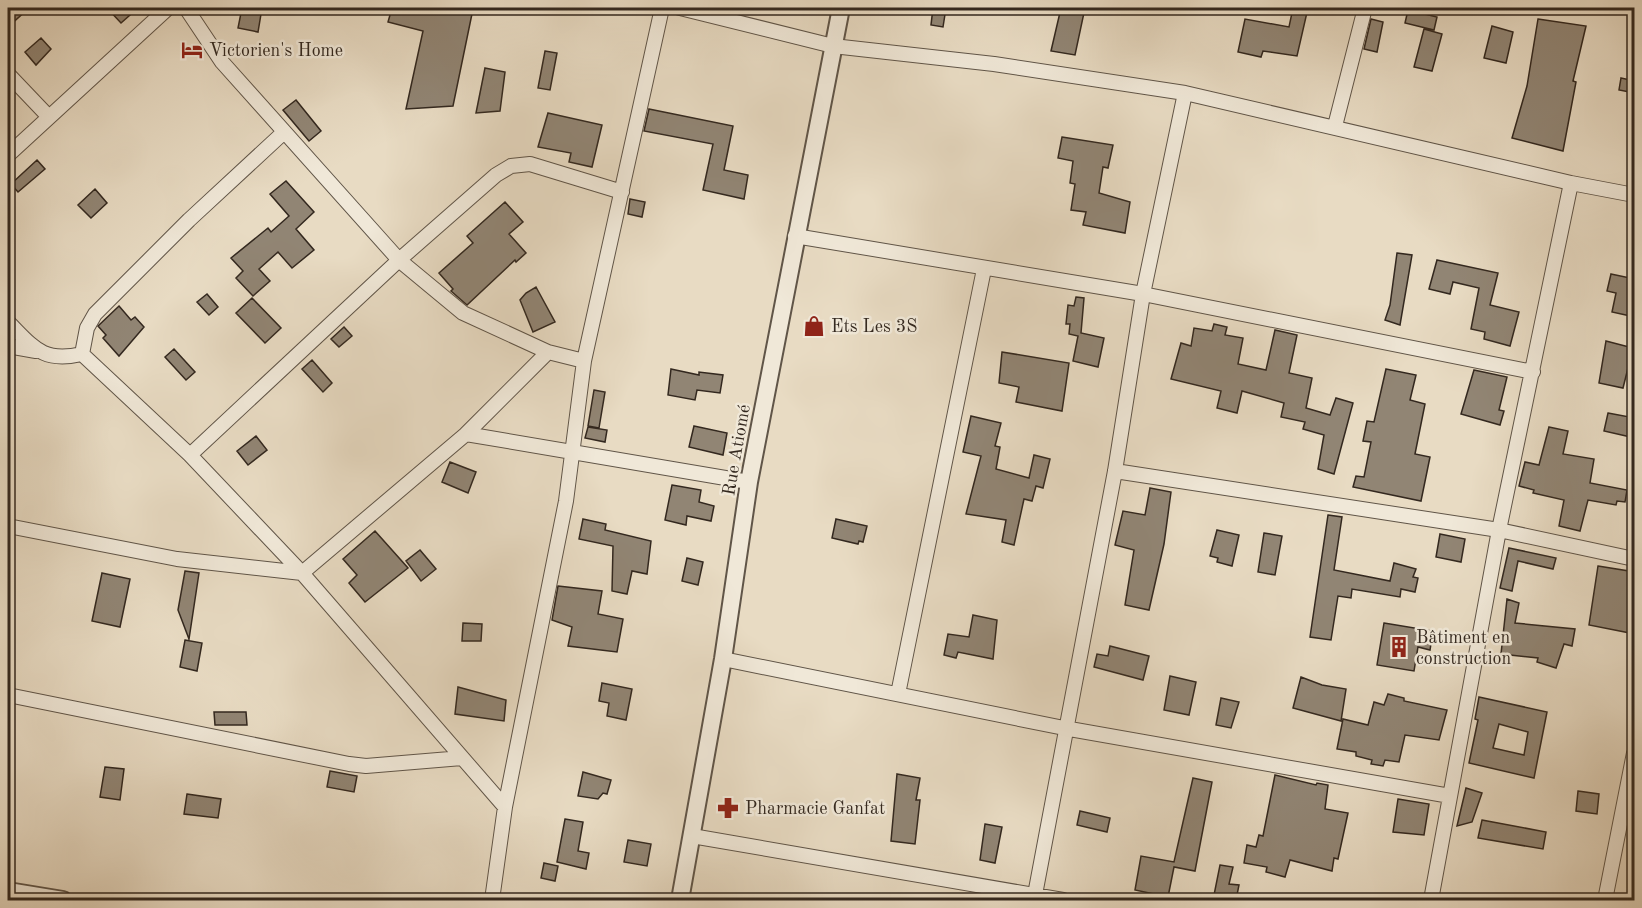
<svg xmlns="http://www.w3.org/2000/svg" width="1642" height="908" viewBox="0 0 1642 908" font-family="'Old Standard TT',serif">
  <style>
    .building { fill: #918574; stroke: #33281f; stroke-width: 1.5; fill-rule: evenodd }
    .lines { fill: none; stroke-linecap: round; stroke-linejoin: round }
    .minor-casing { stroke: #605548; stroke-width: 16 }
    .tertiary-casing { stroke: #605548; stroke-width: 20 }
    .minor { stroke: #f0e8d8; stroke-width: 14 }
    .tertiary { stroke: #f0e8d8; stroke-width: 16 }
    .labels { text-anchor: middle; stroke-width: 5; stroke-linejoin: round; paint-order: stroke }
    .poi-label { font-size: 18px; fill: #33281f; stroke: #f0e8d8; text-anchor: start }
    .street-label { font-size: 18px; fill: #33281f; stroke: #f0e8d8 }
  </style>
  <rect width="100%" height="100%" fill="#e8dbc3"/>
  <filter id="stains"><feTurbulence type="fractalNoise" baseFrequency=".00333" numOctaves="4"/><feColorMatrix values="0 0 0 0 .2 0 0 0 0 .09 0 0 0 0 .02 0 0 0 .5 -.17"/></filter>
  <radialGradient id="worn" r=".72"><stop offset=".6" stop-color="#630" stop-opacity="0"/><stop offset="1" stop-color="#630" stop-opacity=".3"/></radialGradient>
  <path class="building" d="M8 8H29L8 27Z
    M107 8H138L121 23Z
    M242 8H262L258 32 238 28Z
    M392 8 473 9 453 106 406 109 423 31 388 22Z
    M933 8H946L943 27 931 25Z
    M1061 8H1085L1075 55 1051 51Z
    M1293 8H1308L1297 56 1263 51 1261 57 1238 52 1245 19 1289 27Z
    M1408 10 1437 17 1434 30 1405 23Z
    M1371 19 1383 22 1377 52 1364 49Z
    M1538 19 1586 26 1573 81 1576 82 1563 151 1512 138 1527 86Z
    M1492 26 1513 32 1506 63 1484 58Z
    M1424 29 1442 34 1432 71 1414 67Z
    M41 38 51 49 36 65 25 52Z
    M545 51 557 53 550 90 538 88Z
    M485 68 505 72 500 111 476 113Z
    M1621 78 1635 81V93L1619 90Z
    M296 100 321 131 309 141 283 110Z
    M649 109 733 126 724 170 748 175 744 199 703 190 713 144 644 131Z
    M548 113 602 125 592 167 569 162 571 153 538 147Z
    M1062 137 1113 145 1108 168 1103 167 1099 193 1130 202 1125 233 1083 225 1086 212 1071 210 1075 184 1070 183 1073 161 1058 158Z
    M37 160 45 169 18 192 11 184Z
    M286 181 314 212 296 229 314 250 292 268 278 252 259 269 270 281 253 296 236 278 243 271 231 258 268 228 271 232 289 216 270 194Z
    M95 189 107 203 91 218 78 205Z
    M630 199 645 202 642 217 628 214Z
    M505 202 523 222 509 234 526 253 516 262 515 260 467 305 451 291 453 289 439 273 473 243 467 236Z
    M1397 253 1412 255 1400 325 1385 320 1390 305Z
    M1437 260 1498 273 1490 305 1519 312 1510 346 1484 339 1485 332 1471 329 1479 288 1453 282 1450 294 1429 289Z
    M1611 274 1635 279V317L1612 312 1616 293 1607 291Z
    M536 287 555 322 533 332 520 300 526 293Z
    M207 294 218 307 209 315 197 302Z
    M1076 297 1084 298 1081 333 1104 338 1098 367 1073 361 1078 336 1069 334 1070 324H1066L1068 305 1074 306Z
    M252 298 281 328 265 343 236 313Z
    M119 306 131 320 135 317 144 327 119 356 103 338 106 335 98 326Z
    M1214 324 1227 327 1225 335 1243 338 1238 364 1266 370 1275 330 1297 335 1289 373 1312 378 1306 408 1330 415 1336 398 1353 403 1334 474 1318 469 1324 435 1303 429 1305 422 1281 417 1284 403 1242 391 1237 413 1217 408 1221 391 1171 379 1181 343 1191 346 1194 328 1212 331Z
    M344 327 352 336 339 347 331 339Z
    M1606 341 1633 348 1623 388 1599 383Z
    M174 349 195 372 186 380 165 357Z
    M1002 352 1069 363 1062 411 1016 402 1019 387 999 383Z
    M312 360 332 383 323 392 302 369Z
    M671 369 699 375V372L723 375 720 393 697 390 695 400 668 395Z
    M1386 369 1416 375 1410 400 1425 404 1415 454 1430 457 1421 501 1353 487 1356 476 1364 477 1371 442 1363 441 1367 421 1374 422Z
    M1474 370 1507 377 1499 410 1504 411 1500 425 1461 414Z
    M594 390 605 392 599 428 588 426Z
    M1608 413 1635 418V438L1604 431Z
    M971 416 1001 423 995 446 1000 447 996 469 1029 478 1034 455 1050 459 1043 488 1036 486 1032 501 1024 499 1014 545 1002 542 1006 520 966 514 981 456 963 452Z
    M694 426 727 433 723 455 689 447Z
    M588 427 607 430 605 442 585 438Z
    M1549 427 1568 431 1563 454 1594 459 1590 483 1627 490 1625 502 1617 501 1616 505 1588 500 1580 531 1559 526 1564 500 1533 493 1534 490 1519 486 1525 462 1539 465Z
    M256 436 267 450 248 465 237 451Z
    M450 462 476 472 468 493 442 482Z
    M672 485 701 490 699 502 714 506 711 521 687 516 686 525 665 520Z
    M1150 488 1171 492 1164 544 1149 610 1125 605 1134 550 1115 545 1123 511 1145 515Z
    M1328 515 1342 517 1334 570 1390 581 1394 563 1416 569 1413 577 1418 578 1415 592 1401 589 1400 597 1352 589 1351 598 1338 596 1331 640 1310 637Z
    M583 519 606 524 605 530 651 541 647 574 632 571 627 594 612 591 613 546 579 539Z
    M836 519 867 526 863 542 859 541 858 544 832 538Z
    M1217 530 1239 535 1232 566 1217 562 1218 558 1210 556Z
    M375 531 408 568 365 602 349 583 357 575 343 559Z
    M1264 533 1282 536 1275 575 1258 572Z
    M1440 534 1465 539 1461 562 1436 557Z
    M1509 548 1556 558 1553 569 1518 561 1512 591 1500 588Z
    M420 550 436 569 421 581 406 561Z
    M687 558 703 562 698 585 682 581Z
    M1598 566 1635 572V634L1589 625Z
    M185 571 199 573 189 639 178 610Z
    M102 573 130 579 120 627 92 621Z
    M558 586 602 591 598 614 623 619 617 652 568 646 572 627 552 620Z
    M1507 599 1519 603 1515 623 1575 629 1572 646 1564 644 1556 668 1537 662 1538 658 1501 654Z
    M973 615 997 620 993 659 958 652 956 658 944 655 948 634 969 637Z
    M463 623 482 624 481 641H462Z
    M1384 623 1433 631 1430 650 1418 647 1414 671 1377 665Z
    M185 640 202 643 197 671 180 667Z
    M1110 646 1149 656 1143 680 1094 667 1097 654 1108 656Z
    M1170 676 1196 682 1189 715 1164 710Z
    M1301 677 1322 685 1346 689 1341 721 1293 708Z
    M602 683 632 689 626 720 607 716 609 703 599 701Z
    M458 687 506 700 504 721 455 714Z
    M1388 694 1404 698V701L1447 710 1439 740 1405 735 1399 762 1385 760 1383 766 1371 764 1372 760 1356 756V752L1337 749 1343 719 1368 725 1374 702 1384 705Z
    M1479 697 1547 712 1534 778 1469 763 1478 720 1475 719ZM1499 724 1528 732 1524 755 1493 748Z
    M1221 698 1239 702 1231 728 1216 725Z
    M214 712H246L247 725H215Z
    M105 767 124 769 120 800 100 797Z
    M330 771 357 776 354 792 327 787Z
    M583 772 611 780 607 794 603 793 598 799 578 796Z
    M897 774 920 778 916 800H920L915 844 891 841Z
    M1275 775 1316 785 1317 783 1328 785 1325 809 1348 813 1338 859 1334 858 1332 871 1290 860 1285 877 1266 872 1267 867 1244 863 1247 845 1256 847 1259 835 1263 836Z
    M1193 778 1212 782 1195 871 1174 867 1168 897 1135 890 1141 856 1174 862Z
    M1466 788 1482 793 1472 822 1457 826Z
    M1578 791 1599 794 1597 814 1576 811Z
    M187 794 221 799 218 818 184 814Z
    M1398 799 1429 804 1424 835 1393 832Z
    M1080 811 1110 818 1107 832 1077 825Z
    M565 819 583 822 578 851 589 853 586 869 557 862Z
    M1482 820 1546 832 1543 849 1478 838Z
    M985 824 1002 827 995 863 980 860Z
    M628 840 651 844 647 866 624 862Z
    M544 863 558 866 555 881 541 878Z
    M1220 865 1233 867 1229 884 1239 885 1236 900H1213Z"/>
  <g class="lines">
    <defs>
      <path id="minor" d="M186 8 222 62 399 260 463 313 548 352 584 361
        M680 8 833 46 994 64 1185 93 1571 183 1634 195
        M8 74 48 116
        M1335 126 1365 8
        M8 155 168 8
        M795 236 1143 294 1533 372
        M8 322C34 348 43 363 82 354
        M8 346 36 351
        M466 434 548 352
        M190 455 399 260 496 175 511 166 530 164 622 192
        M1115 471 1499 530 1634 559
        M8 526 177 559 302 573 190 455 82 354 87 328 95 314 189 220 283 133
        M723 659 1064 728 1450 796
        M898 694 984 269
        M8 695 349 764 366 766 462 758
        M505 807 302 573 466 434 749 482
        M692 836 1063 900
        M492 900 505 807 566 501 584 361 662 8
        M1034 900 1115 471 1143 294 1185 93
        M1431 900 1499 530 1571 183
        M1605 900 1634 753"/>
      <path id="tertiary" d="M8 891 63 900
        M680 900 723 659 749 482 841 8"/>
    </defs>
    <use href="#minor" class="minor-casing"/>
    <use href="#tertiary" class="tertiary-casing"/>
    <use href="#minor" class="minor"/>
    <use href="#tertiary" class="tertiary"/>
  </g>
  <defs>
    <symbol id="hotel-bare" viewBox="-9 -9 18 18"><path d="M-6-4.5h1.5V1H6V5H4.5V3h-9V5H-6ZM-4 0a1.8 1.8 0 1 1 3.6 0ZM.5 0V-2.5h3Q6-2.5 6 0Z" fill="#8f2418" stroke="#f0e8d8" stroke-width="2.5" paint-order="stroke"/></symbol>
    <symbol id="shop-bare" viewBox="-9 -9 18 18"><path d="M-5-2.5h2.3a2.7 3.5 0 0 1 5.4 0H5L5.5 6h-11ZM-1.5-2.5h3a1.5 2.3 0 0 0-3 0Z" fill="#8f2418" stroke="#f0e8d8" stroke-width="2.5" paint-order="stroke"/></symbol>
    <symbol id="building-bare" viewBox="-9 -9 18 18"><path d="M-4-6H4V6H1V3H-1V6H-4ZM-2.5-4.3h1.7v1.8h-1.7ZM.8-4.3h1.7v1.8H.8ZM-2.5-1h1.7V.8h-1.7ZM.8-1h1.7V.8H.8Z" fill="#8f2418" stroke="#f0e8d8" stroke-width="2.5" paint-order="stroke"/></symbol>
    <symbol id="pharmacy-bare" viewBox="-9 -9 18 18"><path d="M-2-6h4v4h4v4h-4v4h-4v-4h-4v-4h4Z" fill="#8f2418" stroke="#f0e8d8" stroke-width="2.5" paint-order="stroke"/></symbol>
  </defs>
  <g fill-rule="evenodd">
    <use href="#hotel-bare" x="177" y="35" width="30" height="30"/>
    <use href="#shop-bare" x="799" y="311" width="30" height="30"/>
    <use href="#building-bare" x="1384" y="632" width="30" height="30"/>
    <use href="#pharmacy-bare" x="713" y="793" width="30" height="30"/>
  </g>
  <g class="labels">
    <g class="poi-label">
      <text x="209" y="56">Victorien's Home</text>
      <text x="831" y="332">Ets Les 3S</text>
      <text x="1416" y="643">Bâtiment en<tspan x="1416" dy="21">construction</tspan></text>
      <text x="745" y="814">Pharmacie Ganfat</text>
    </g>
    <g class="street-label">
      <text transform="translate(736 450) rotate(-80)" y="6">Rue Atiomé</text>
    </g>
  </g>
  <rect width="1642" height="908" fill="none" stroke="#e8dbc3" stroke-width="30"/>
  <rect x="9" y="9" width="1624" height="890" fill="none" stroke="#33281f" stroke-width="3"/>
  <rect x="15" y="15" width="1612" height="878" fill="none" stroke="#33281f" stroke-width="1.5"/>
  <rect width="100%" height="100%" filter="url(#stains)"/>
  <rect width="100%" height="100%" fill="url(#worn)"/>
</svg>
